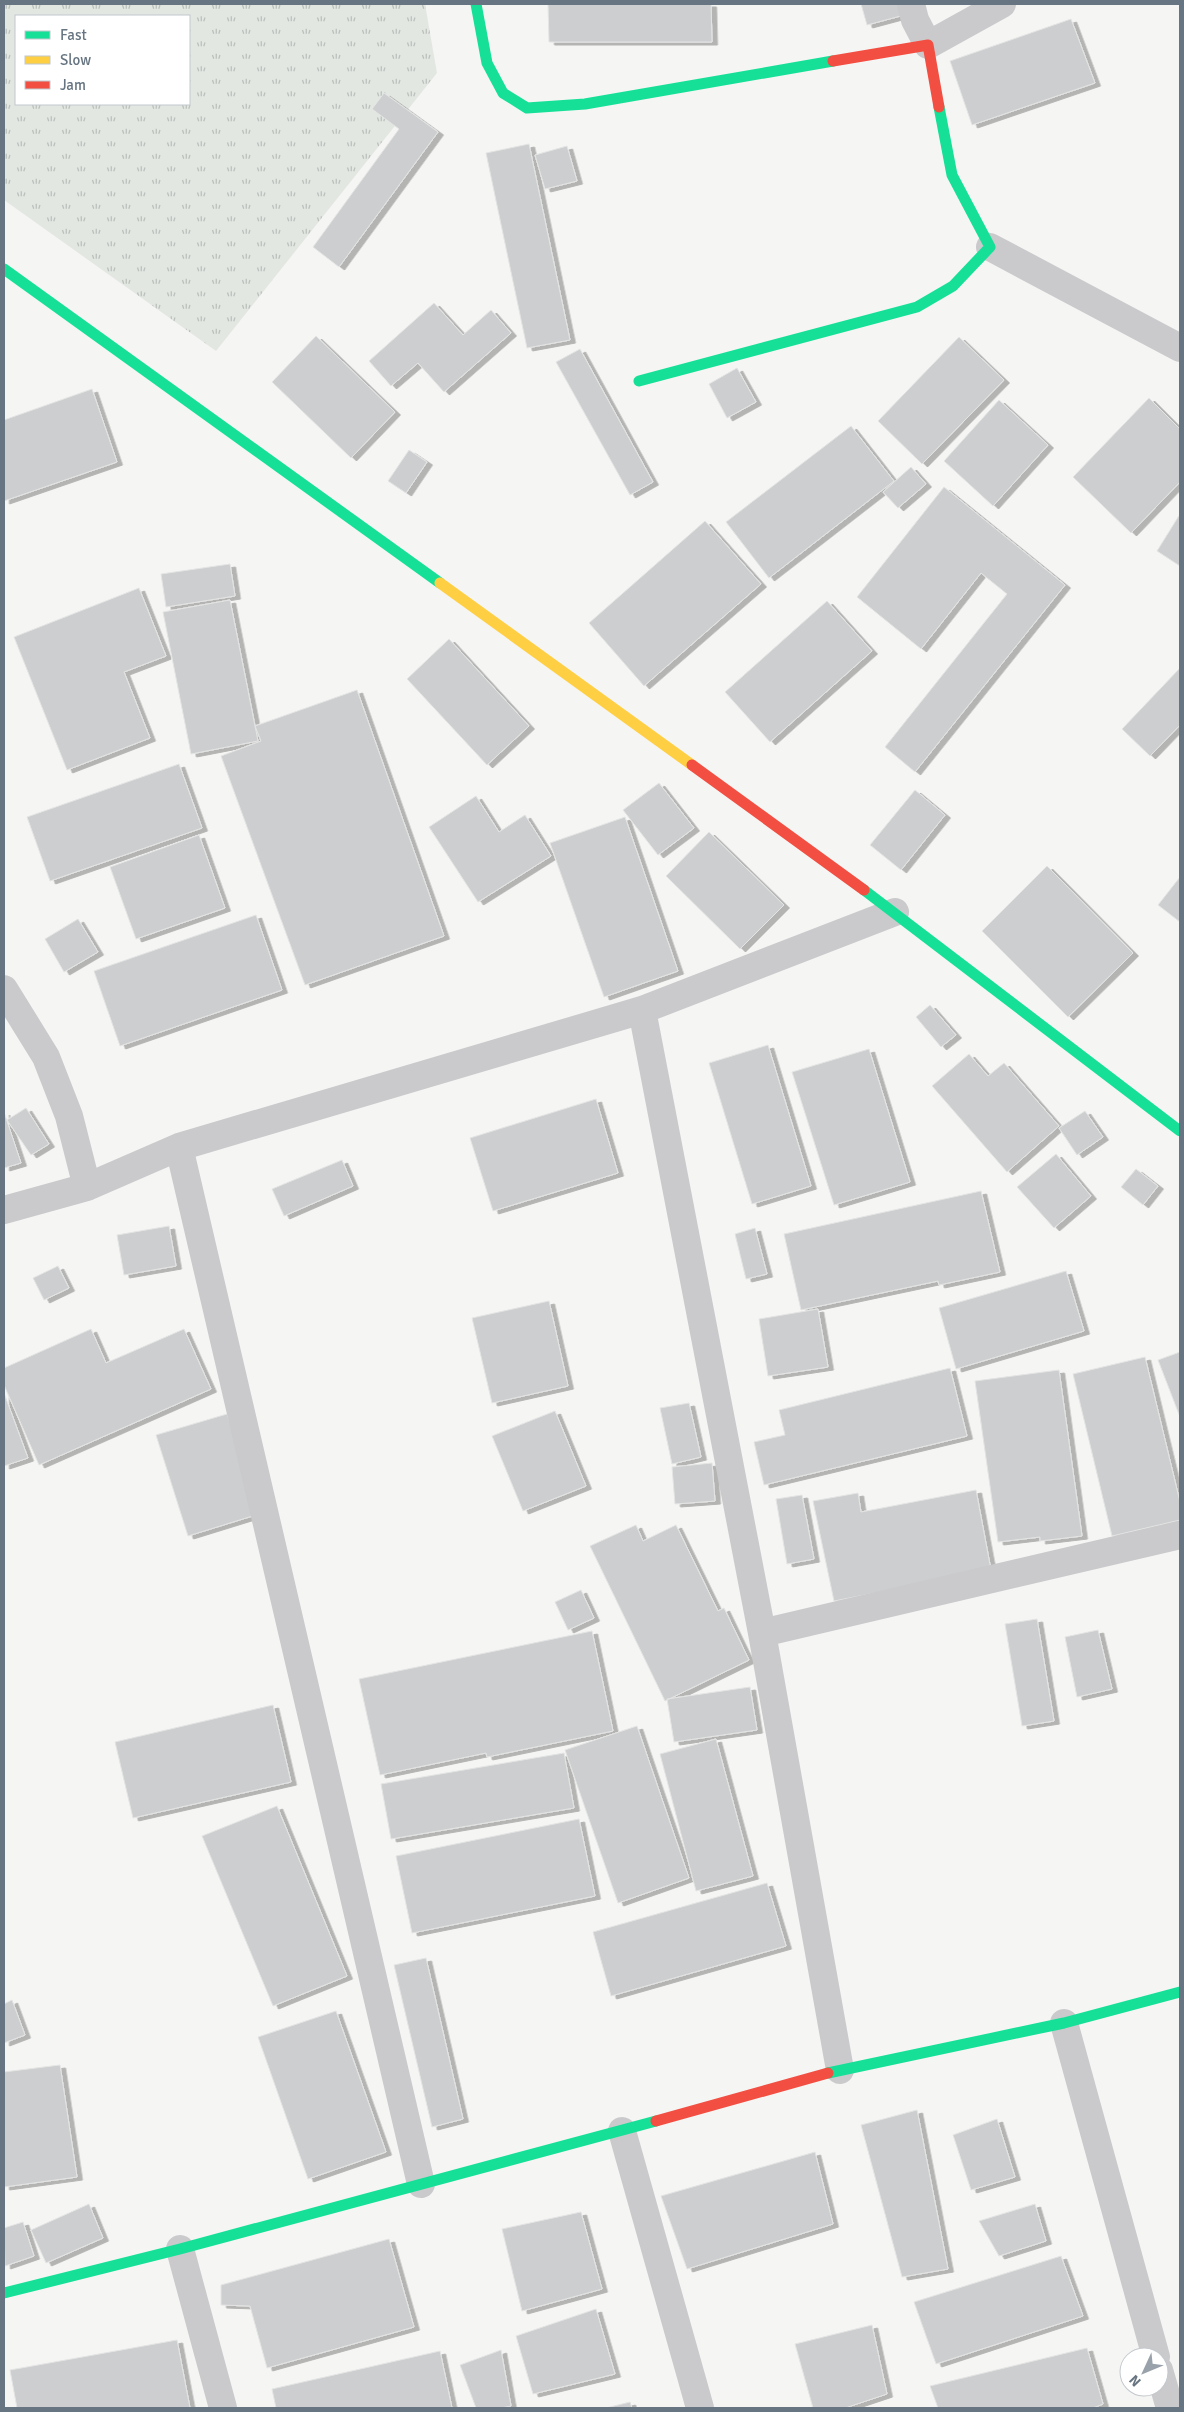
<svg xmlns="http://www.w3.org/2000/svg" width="1184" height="2412" viewBox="0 0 1184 2412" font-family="Signika,sans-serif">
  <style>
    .grass { fill: url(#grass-tufts); fill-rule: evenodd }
    .building { fill: #cccecf; stroke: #e4e4e4; filter: url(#shadow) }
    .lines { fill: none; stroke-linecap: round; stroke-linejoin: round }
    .street { stroke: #cacacc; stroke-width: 28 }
    .fast { stroke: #16e098; stroke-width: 11 }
    .slow { stroke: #ffcf43; stroke-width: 11 }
    .jam { stroke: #f24e42; stroke-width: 11 }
  </style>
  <defs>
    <pattern id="grass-tufts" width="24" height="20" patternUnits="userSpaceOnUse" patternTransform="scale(1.25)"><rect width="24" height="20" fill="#e3e7e2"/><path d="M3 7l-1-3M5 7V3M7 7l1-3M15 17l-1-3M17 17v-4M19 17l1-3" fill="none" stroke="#bcc0bd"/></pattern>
    <filter id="shadow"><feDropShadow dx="5.5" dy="3" stdDeviation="0" flood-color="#0004"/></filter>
  </defs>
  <rect width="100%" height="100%" fill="#f5f5f4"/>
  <path class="grass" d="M4 4H425L437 73 216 351 4 200ZM16 16H189V104H16Z"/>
  <path class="building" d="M548 4H711L712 42H549Z
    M861 4H905L908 14 867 25Z
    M1071 19 1095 83 972 125 950 61Z
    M384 93 438 132 339 267 313 247 399 129 372 109Z
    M529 144 570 340 527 348 486 153Z
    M567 146 577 181 545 189 535 155Z
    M434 303 463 335 491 310 511 333 444 392 418 363 391 386 369 361Z
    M316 336 395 412 351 458 272 382Z
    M959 337 1004 380 922 464 878 421Z
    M580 349 653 482 630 495 556 362Z
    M737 368 756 402 727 418 709 384Z
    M92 389 117 462 4 501V420Z
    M1149 398 1180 429V482L1131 533 1073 477Z
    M999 400 1048 445 993 506 944 461Z
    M851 426 894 481 769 578 726 522Z
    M409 450 427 462 406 493 388 481Z
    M911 467 926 484 898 508 883 492Z
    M944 487 1065 585 915 772 885 747 1007 594 981 573 921 649 857 597Z
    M1180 514V566L1157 551Z
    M705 521 761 584 644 686 589 623Z
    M230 564 235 596 166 607 161 574Z
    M139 588 166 656 124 672 150 738 67 770 14 637Z
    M230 600 258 741 191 754 163 612Z
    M827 601 872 651 770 742 725 692Z
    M449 639 529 726 487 765 407 679Z
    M1180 668V725L1150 756 1122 729Z
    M357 690 444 936 305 985 221 756 261 741 255 726Z
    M179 764 202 828 50 881 27 817Z
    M659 783 694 828 658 855 623 810Z
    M915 790 945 815 901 870 870 845Z
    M476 796 499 832 525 815 551 856 478 902 429 827Z
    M625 817 678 971 604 997 550 843Z
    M709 832 784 905 740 949 666 876Z
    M199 835 225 908 136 939 110 867Z
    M1047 866 1133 953 1068 1017 982 931Z
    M1180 877V922L1158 905Z
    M256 915 282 990 120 1046 94 971Z
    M78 919 98 952 64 972 45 939Z
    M930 1005 956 1035 941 1047 916 1017Z
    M768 1045 811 1186 752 1204 709 1063Z
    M869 1049 910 1182 834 1205 792 1072Z
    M969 1054 988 1076 1004 1063 1059 1126 1007 1172 932 1086Z
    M596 1099 618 1173 493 1211 470 1138Z
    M26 1108 49 1144 31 1155 7 1120Z
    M1085 1111 1103 1137 1077 1155 1059 1128Z
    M4 1112 21 1163 4 1168Z
    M1056 1154 1091 1196 1054 1228 1017 1187Z
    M342 1160 353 1186 284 1216 272 1189Z
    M1136 1169 1158 1186 1143 1205 1121 1187Z
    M981 1191 1000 1272 939 1285 938 1281 801 1310 784 1234Z
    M169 1226 176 1266 124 1275 117 1235Z
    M755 1228 767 1274 746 1279 735 1234Z
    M58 1266 69 1288 44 1300 33 1278Z
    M1066 1271 1084 1331 956 1369 939 1308Z
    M549 1301 568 1386 492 1403 472 1318Z
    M818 1309 828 1367 768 1376 759 1319Z
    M91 1329 106 1363 184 1329 211 1389 39 1465 4 1385V1368Z
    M1180 1352V1417L1158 1360Z
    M1145 1357 1180 1502V1520L1112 1536 1073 1374Z
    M950 1368 967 1436 764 1485 754 1442 785 1435 779 1410Z
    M1059 1370 1082 1536 1040 1541V1537L998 1542 975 1381Z
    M4 1393 28 1458 4 1466Z
    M689 1403 701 1457 672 1464 660 1408Z
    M555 1411 586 1486 523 1511 492 1436Z
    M227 1414 259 1514 188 1536 156 1435Z
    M712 1463 715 1501 675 1504 672 1467Z
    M976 1490 991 1570 834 1601 813 1501 858 1493 861 1512Z
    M802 1495 814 1559 787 1564 776 1499Z
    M636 1525 643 1541 676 1525 718 1611 724 1608 749 1660 665 1701 590 1546Z
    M581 1590 594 1618 568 1630 555 1602Z
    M1037 1619 1054 1721 1022 1726 1005 1624Z
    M1098 1630 1112 1689 1077 1697 1065 1637Z
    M592 1631 613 1731 487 1757 486 1753 380 1775 359 1679Z
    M750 1687 757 1730 674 1742 667 1699Z
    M273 1705 291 1782 133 1818 115 1742Z
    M637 1726 689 1878 618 1903 565 1750Z
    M716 1739 753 1876 696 1891 660 1754Z
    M564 1753 574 1808 391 1839 381 1784Z
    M277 1806 347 1976 273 2006 202 1836Z
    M579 1819 595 1896 412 1933 396 1856Z
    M767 1883 786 1946 611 1996 593 1932Z
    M426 1958 463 2119 432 2127 394 1965Z
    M12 2000 25 2035 4 2043V2004Z
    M336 2011 386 2152 308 2179 258 2037Z
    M60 2065 77 2177 4 2187V2072Z
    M917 2110 948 2269 902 2277 861 2125Z
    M997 2119 1015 2177 971 2190 953 2135Z
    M815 2152 833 2224 687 2269 661 2196Z
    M89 2204 103 2238 46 2263 31 2230Z
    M1035 2204 1046 2241 999 2256 979 2221Z
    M581 2212 602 2289 522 2311 502 2229Z
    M23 2222 34 2256 5 2266 4 2228Z
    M389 2239 414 2327 267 2368 250 2306 221 2305V2285Z
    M1061 2256 1083 2316 936 2364 914 2302Z
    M596 2309 615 2374 533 2394 516 2336Z
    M872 2325 887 2394 845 2408H813L795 2344Z
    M177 2340 190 2408H17L10 2370Z
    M1087 2348 1103 2404 1093 2408H938L930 2386Z
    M501 2350 511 2406 501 2408H476L460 2365Z
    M440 2351 452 2408H276L272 2389Z
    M630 2402 632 2408H606Z"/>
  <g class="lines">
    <path class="street" d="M911 4 915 20 928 45 1002 4
      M990 247 1180 348
      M4 989 46 1057 69 1116 87 1187
      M642 1010 762 1633 840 2070
      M179 1147 421 2184
      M4 1210 87 1187 179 1147 642 1010 895 912
      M762 1633 1180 1535
      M1064 2023 1156 2357
      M622 2131 700 2408
      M180 2249 223 2408
      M1159 2370 1170 2408"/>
    <path class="fast" d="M476 4 487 63 503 93 527 108 585 104 833 61
      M4 269 440 583
      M639 381 917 307 953 286 990 247 952 175 939 107
      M864 890 1180 1131
      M828 2073 1064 2023 1180 1992
      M4 2293 180 2249 656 2121"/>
    <path class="slow" d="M440 583 692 765"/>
    <path class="jam" d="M833 61 928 45 939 107
      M692 765 864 890
      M656 2121 828 2073"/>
  </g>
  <rect width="1184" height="2412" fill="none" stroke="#677582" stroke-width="10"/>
  <rect x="15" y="15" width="175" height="90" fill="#ffffff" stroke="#c2c8cd"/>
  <rect x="25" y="31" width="25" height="8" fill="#16e098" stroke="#c2c8cd"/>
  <text x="60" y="40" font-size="15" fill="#677582">Fast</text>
  <rect x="25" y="56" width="25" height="8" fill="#ffcf43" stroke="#c2c8cd"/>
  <text x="60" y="65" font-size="15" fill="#677582">Slow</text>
  <rect x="25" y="81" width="25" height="8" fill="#f24e42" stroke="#c2c8cd"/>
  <text x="60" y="90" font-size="15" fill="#677582">Jam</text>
  <g transform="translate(1144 2372) rotate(226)"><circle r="24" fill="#ffffff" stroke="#c2c8cd"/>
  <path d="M0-4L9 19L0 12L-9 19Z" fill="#99a2aa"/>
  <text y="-8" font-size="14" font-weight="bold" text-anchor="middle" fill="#677582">N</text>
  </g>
</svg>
